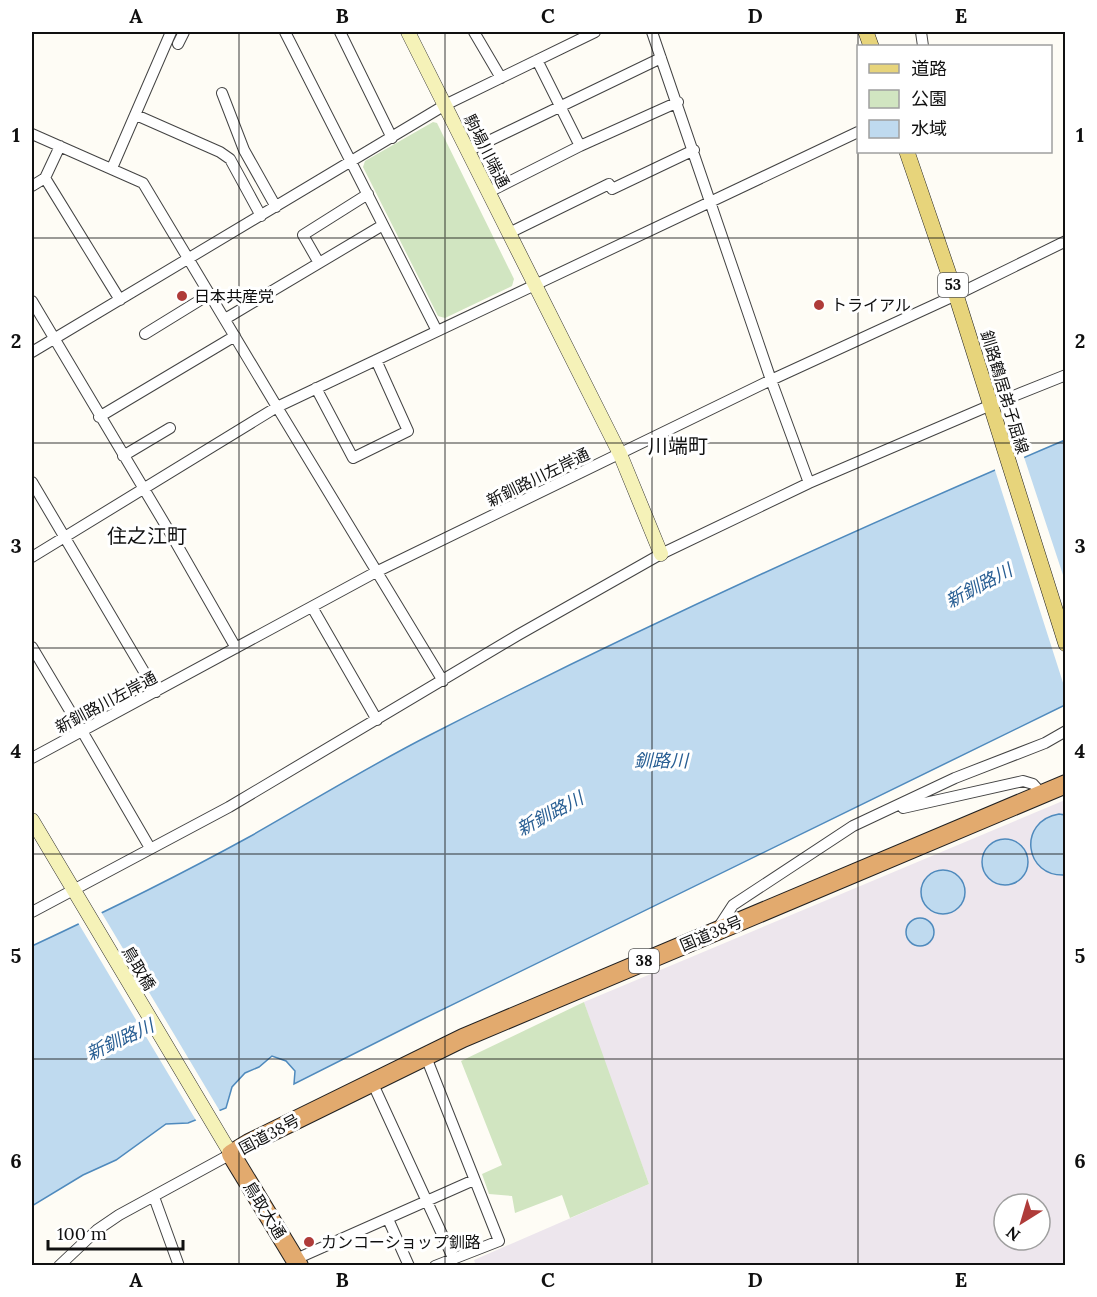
<svg xmlns="http://www.w3.org/2000/svg" width="1097" height="1297" viewBox="0 0 1097 1297" font-family="Lora,'Noto Sans JP',serif">
  <style>
    .industrial { fill: #ede6ed; fill-rule: evenodd }
    .green { fill: #d1e5c1 }
    .water { fill: #bfdaef; stroke: #4f8abd; stroke-width: 1.5 }
    .pier { fill: #fefcf5 }
    .lines { fill: none; stroke-linecap: round; stroke-linejoin: round }
    .street-casing { stroke: #434343; stroke-width: 12 }
    .secondary-casing { stroke: #323232; stroke-width: 15 }
    .primary-casing { stroke: #212121; stroke-width: 16 }
    .highway-casing { stroke: #212121; stroke-width: 20 }
    .street { stroke: #fff; stroke-width: 10 }
    .secondary { stroke: #f5f2b8; stroke-width: 14 }
    .primary { stroke: #e7d47b; stroke-width: 15 }
    .highway { stroke: #e2aa6e; stroke-width: 18 }
    .grid { fill: none; stroke: #101010; stroke-width: 1.5; stroke-opacity: 0.55 }
    .poi-dot { fill: #af3b39; stroke: #fff; stroke-width: 2 }
    .labels { text-anchor: middle; stroke-width: 6; stroke-linejoin: round; paint-order: stroke }
    .shield { fill: #fff; stroke: #585858; stroke-width: 1.5 }
    .shield-label { font-size: 15px; font-weight: bold; fill: #101010 }
    .street-label { font-size: 16px; fill: #101010; stroke: #fff }
    .poi-label { font-size: 16px; fill: #101010; stroke: #fff; text-anchor: start }
    .water-label { font-size: 18px; font-style: italic; fill: #285e93; stroke: #fff }
    .quarter-label { font-size: 20px; fill: #101010; stroke: #fff }
    .neatline { fill: none; stroke: #101010; stroke-width: 2 }
    .grid-label { font-size: 20px; text-anchor: middle; font-weight: bold; fill: #101010 }
  </style>
  <rect width="100%" height="100%" fill="#fefcf5"/>
  <path class="industrial" d="M1065 800V1265L476 1266 474 1260 649 1184 603 1059 584 1002ZM1004 1204H1040V1240H1004Z"/>
  <path class="green" d="M433 122 437 123 514 279 512 286 445 318 438 316 363 167 365 161Z
    M584 1002 649 1184 570 1218 562 1195 515 1213 512 1196 489 1194 482 1174 502 1165 461 1061Z"/>
  <path class="water" d="M1065 440V705L417 1022 294 1084 295 1071 286 1061 272 1056 259 1067 245 1073 232 1087 226 1108 188 1123 166 1124 116 1160 83 1175 32 1206V946C105 912 178 876 249 837 309 803 369 766 430 735 638 628 851 531 1065 440Z
    M1059 814 1065 815 1066 875C1024 878 1017 821 1059 814Z
    M982 862a23 23 0 1 1 46 0a23 23 0 1 1-46 0Z
    M921 892a22 22 0 1 1 44 0a22 22 0 1 1-44 0Z
    M906 932a14 14 0 1 1 28 0a14 14 0 1 1-28 0Z"/>
  <path class="pier" d="M1023 454 1065 581V689L994 467Z
    M100 910 221 1113 197 1122 77 921Z"/>
  <g class="lines">
    <defs>
      <path id="street" d="M285 32 437 331
        M340 32 392 138
        M474 32 501 78
        M652 32 771 380 809 483
        M921 32 923 46
        M178 44 184 32
        M537 60 580 146
        M222 93 244 150 276 207
        M136 115 220 152 230 159 261 216
        M32 134 143 183 277 407 443 681
        M60 146 45 178 120 300
        M468 151 661 58
        M112 168 171 32
        M32 186 45 178
        M489 192 580 146 678 102
        M509 233 609 184 612 189 694 150
        M319 263 303 235 368 194
        M32 301 172 536 236 648
        M225 319 383 225
        M145 334 210 294
        M32 352 445 105 595 32
        M316 388 353 458 408 431 376 360
        M99 417 235 336
        M123 456 170 428
        M32 482 156 692
        M32 557 277 407 858 132
        M312 607 377 720
        M32 647 82 731 150 848
        M32 758 376 572 771 380 956 295 1066 241
        M903 808 1023 781 1033 784 1042 794
        M32 912 229 807 518 635 661 554 809 483 991 405 1066 375
        M718 928 733 905 853 826 955 778 1045 743 1066 731
        M426 1057 499 1241 435 1266
        M372 1082 453 1258
        M154 1197 179 1266
        M388 1219 409 1266
        M296 1259 474 1180
        M59 1266 97 1230 119 1215 231 1154"/>
      <path id="secondary" d="M408 32 620 454 661 554
        M32 820 231 1154"/>
      <path id="primary" d="M866 32 871 46
        M907 152 956 295 1066 644"/>
      <path id="highway" d="M299 1266 231 1154 249 1143 463 1038 1066 784"/>
    </defs>
    <use href="#street" class="street-casing"/>
    <use href="#secondary" class="secondary-casing"/>
    <use href="#primary" class="primary-casing"/>
    <use href="#highway" class="highway-casing"/>
    <use href="#street" class="street"/>
    <use href="#secondary" class="secondary"/>
    <use href="#primary" class="primary"/>
    <use href="#highway" class="highway"/>
  </g>
  <path class="grid" d="M239 32V1266M445 32V1266M652 32V1266M858 32V1266M32 238H1066M32 443H1066M32 648H1066M32 854H1066M32 1059H1066"/>
  <g class="poi-dot">
    <circle cx="182" cy="296" r="6"/>
    <circle cx="819" cy="305" r="6"/>
    <circle cx="309" cy="1242" r="6"/>
  </g>
  <g class="labels">
    <g class="shield">
      <rect x="938" y="273" width="30" height="24" rx="4.5"/>
      <rect x="629" y="949" width="30" height="24" rx="4.5"/>
    </g>
    <g class="shield-label">
      <text x="953" y="290">53</text>
      <text x="644" y="966">38</text>
    </g>
    <g class="street-label">
      <text transform="translate(487 151) rotate(63)" y="6">駒場川端通</text>
      <text transform="translate(1005 392) rotate(73)" y="6">釧路鶴居弟子屈線</text>
      <text transform="translate(538 477) rotate(-26)" y="6">新釧路川左岸通</text>
      <text transform="translate(106 702) rotate(-28)" y="6">新釧路川左岸通</text>
      <text transform="translate(711 933) rotate(-23)" y="6">国道38号</text>
      <text transform="translate(139 968) rotate(59)" y="6">鳥取橋</text>
      <text transform="translate(269 1134) rotate(-28)" y="6">国道38号</text>
      <text transform="translate(265 1210) rotate(58)" y="6">鳥取大通</text>
    </g>
    <g class="poi-label">
      <text x="194" y="302">日本共産党</text>
      <text x="831" y="311">トライアル</text>
      <text x="321" y="1248">カンコーショップ釧路</text>
    </g>
    <g class="water-label">
      <text transform="translate(979 586) rotate(-28)" y="6">新釧路川</text>
      <text x="661" y="767">釧路川</text>
      <text transform="translate(550 814) rotate(-28)" y="6">新釧路川</text>
      <text transform="translate(120 1040) rotate(-25)" y="6">新釧路川</text>
    </g>
    <g class="quarter-label">
      <text x="678" y="453">川端町</text>
      <text x="147" y="543">住之江町</text>
    </g>
  </g>
  <rect width="1097" height="1297" fill="none" stroke="#ffffff" stroke-width="66"/>
  <rect x="857" y="45" width="195" height="108" fill="#ffffff" stroke="#9f9f9f" stroke-width="1.5"/>
  <rect x="869" y="64" width="30" height="9" fill="#e7d47b" stroke="#9f9f9f" stroke-width="1.5"/>
  <text x="911" y="75" font-size="18" fill="#101010">道路</text>
  <rect x="869" y="90" width="30" height="18" fill="#d1e5c1" stroke="#9f9f9f" stroke-width="1.5"/>
  <text x="911" y="105" font-size="18" fill="#101010">公園</text>
  <rect x="869" y="120" width="30" height="18" fill="#bfdaef" stroke="#9f9f9f" stroke-width="1.5"/>
  <text x="911" y="135" font-size="18" fill="#101010">水域</text>
  <g transform="translate(1022 1222) rotate(217)"><circle r="28" fill="#ffffff" stroke="#9f9f9f" stroke-width="1.5"/>
  <path d="M0-4.5L10 22L0 15L-10 22Z" fill="#af3b39"/>
  <text y="-9" font-size="16" font-weight="bold" text-anchor="middle" fill="#101010">N</text>
  </g>
  <path d="M48 1240v9h135v-9" fill="none" stroke="#101010" stroke-width="3"/>
  <text x="57" y="1240" font-size="18" fill="#101010" stroke="#ffffff" stroke-width="4.5" paint-order="stroke">100 m</text>
  <rect x="33" y="33" width="1031" height="1231" class="neatline"/>
  <g class="grid-label">
    <text x="136" y="23">A</text>
    <text x="342" y="23">B</text>
    <text x="548" y="23">C</text>
    <text x="755" y="23">D</text>
    <text x="961" y="23">E</text>
    <text x="16" y="142">1</text>
    <text x="1080" y="142">1</text>
    <text x="16" y="348">2</text>
    <text x="1080" y="348">2</text>
    <text x="16" y="553">3</text>
    <text x="1080" y="553">3</text>
    <text x="16" y="758">4</text>
    <text x="1080" y="758">4</text>
    <text x="16" y="963">5</text>
    <text x="1080" y="963">5</text>
    <text x="16" y="1168">6</text>
    <text x="1080" y="1168">6</text>
    <text x="136" y="1287">A</text>
    <text x="342" y="1287">B</text>
    <text x="548" y="1287">C</text>
    <text x="755" y="1287">D</text>
    <text x="961" y="1287">E</text>
  </g>
</svg>
